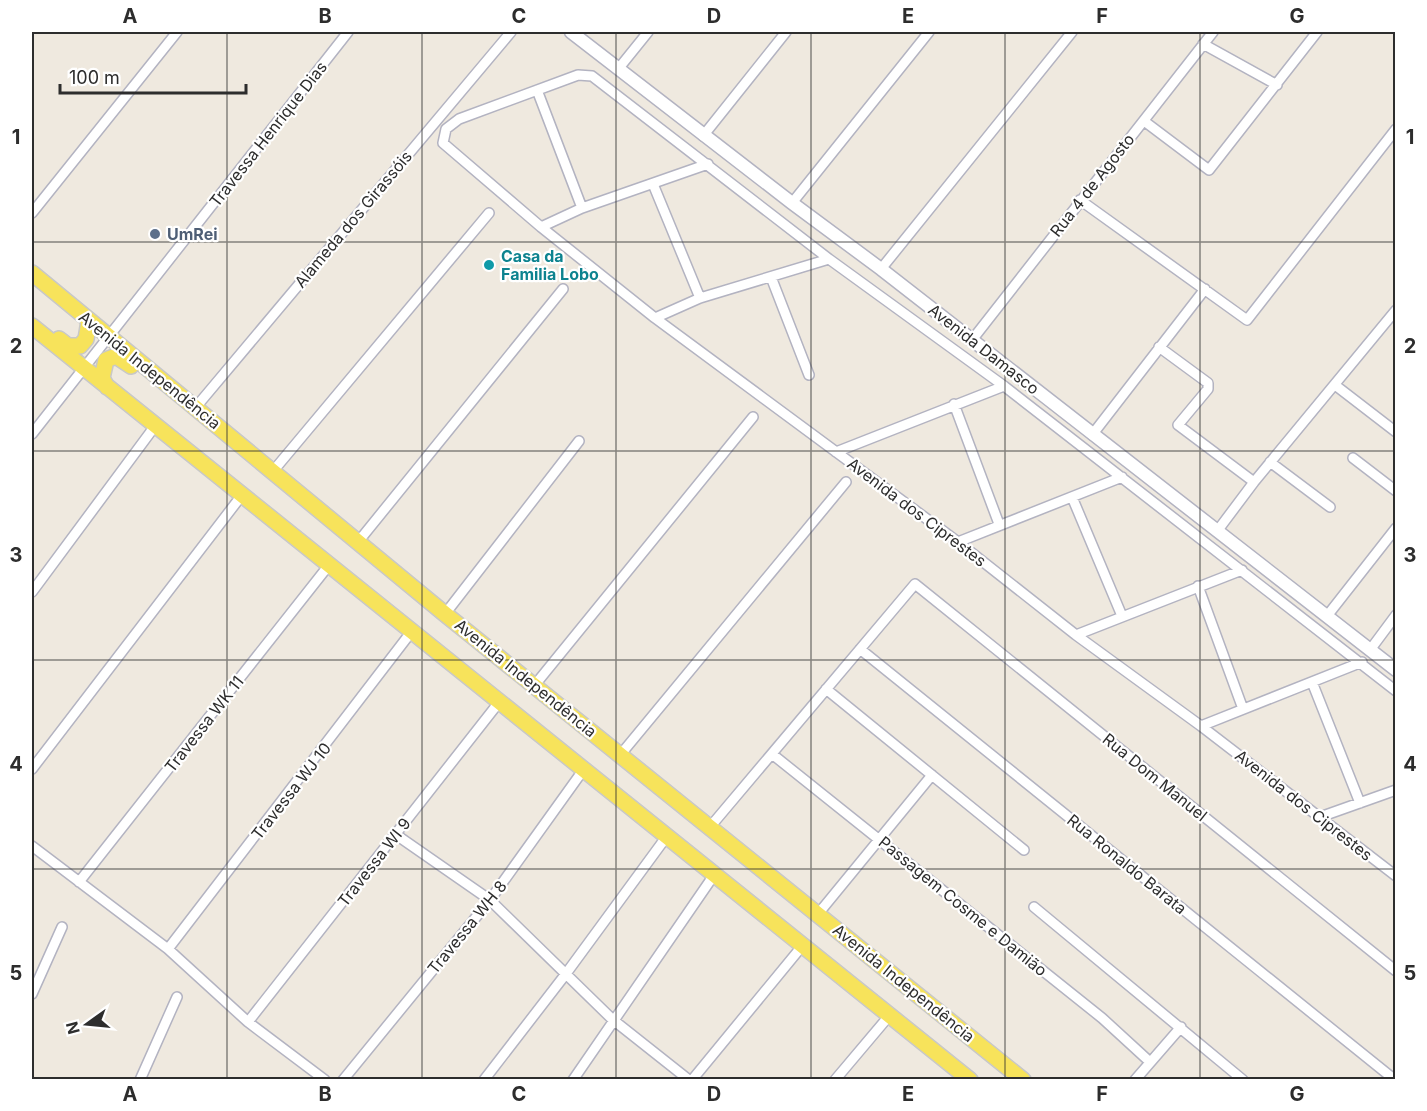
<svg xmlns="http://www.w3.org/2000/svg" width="1427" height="1111" viewBox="0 0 1427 1111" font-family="Inter,sans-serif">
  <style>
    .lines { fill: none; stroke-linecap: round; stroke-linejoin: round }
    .minor-casing { stroke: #b3b3c1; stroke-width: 12 }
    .tertiary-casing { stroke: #b3b3c1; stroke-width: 15 }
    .primary-casing { stroke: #c8c8c8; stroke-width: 18 }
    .minor { stroke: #fff; stroke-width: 9 }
    .tertiary { stroke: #fff; stroke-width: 12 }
    .primary { stroke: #f7e35b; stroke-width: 15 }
    .grid { fill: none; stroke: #2d2d2d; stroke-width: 1.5; stroke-opacity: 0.55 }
    .service-dot { fill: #5c6f8a; stroke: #fff; stroke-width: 2 }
    .culture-dot { fill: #0f9aa8; stroke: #fff; stroke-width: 2 }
    .labels { text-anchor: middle; stroke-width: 4.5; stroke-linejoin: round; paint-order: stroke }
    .street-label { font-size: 16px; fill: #2d2d2d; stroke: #fff }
    .service-label { font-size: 16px; font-weight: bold; fill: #4e5e75; stroke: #fff; text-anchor: start }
    .culture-label { font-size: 16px; font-weight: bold; fill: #0d838f; stroke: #fff; text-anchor: start }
    .neatline { fill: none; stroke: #2d2d2d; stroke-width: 2 }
    .grid-label { font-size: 20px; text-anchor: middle; font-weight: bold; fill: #2d2d2d }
  </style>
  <rect width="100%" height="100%" fill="#efe9df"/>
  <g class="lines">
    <defs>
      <path id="minor" d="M1203 44 1277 85
        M619 68 648 32
        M537 90 582 208
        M1144 121 1209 170 1317 32
        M703 136 786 32
        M653 184 700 298
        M1080 200 1247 320 1396 129
        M792 203 929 32
        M32 213 177 32
        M541 227 582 208 708 164
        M881 269 1072 32
        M771 277 809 375
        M655 318 700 298 829 259
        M972 340 1213 32
        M1159 347 1208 383V389L1178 425 1254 482
        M1335 385 1396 432
        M954 404 999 524
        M196 407 511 32
        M32 434 348 32
        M1092 435 1205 289
        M836 452 1004 386
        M1353 458 1396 491
        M1270 462 1330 507
        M274 470 489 213
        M1072 497 1122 616
        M1218 530 1254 482 1396 310
        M358 542 563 289
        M958 542 1122 477
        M1198 586 1243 709
        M32 592 155 426
        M445 614 579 441
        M1327 616 1396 528
        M1076 635 1242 570
        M860 649 1395 1080
        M1370 650 1396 615
        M1312 682 1360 803
        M534 686 753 417
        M826 689 1024 850
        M1396 691 1004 386 829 259 592 76 578 75 459 119 446 129 443 143 541 227 655 318 958 542 1076 635 1201 726 1396 876
        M1201 726 1362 662
        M621 754 846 482
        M772 754 1102 1018 1150 1062
        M32 769 242 495
        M1320 817 1396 790
        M710 827 915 584 1396 971
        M395 834 490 900 612 1019 689 1080
        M32 846 168 949 248 1022 325 1080
        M79 882 329 565
        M1034 907 1243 1080
        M818 914 932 775
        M168 949 412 631
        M32 994 62 927
        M248 1022 500 701
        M140 1080 177 997
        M343 1080 490 900 584 769
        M484 1080 565 975 667 836
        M573 1080 714 875
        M692 1080 803 945
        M835 1080 889 1016
        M1135 1080 1181 1027"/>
      <path id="tertiary" d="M571 32 792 203 881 269 1396 670"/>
      <path id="primary" d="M32 273 445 614 1023 1080
        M32 326 970 1080
        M59 339 68 346H80L86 339 89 321
        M107 387 102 378 106 360 116 356 131 366"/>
    </defs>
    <use href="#minor" class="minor-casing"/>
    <use href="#tertiary" class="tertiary-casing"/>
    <use href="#primary" class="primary-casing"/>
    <use href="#minor" class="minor"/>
    <use href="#tertiary" class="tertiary"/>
    <use href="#primary" class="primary"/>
  </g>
  <path class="grid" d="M227 32V1080M422 32V1080M616 32V1080M811 32V1080M1005 32V1080M1200 32V1080M32 242H1396M32 451H1396M32 660H1396M32 869H1396"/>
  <circle class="service-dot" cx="155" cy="234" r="6"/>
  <circle class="culture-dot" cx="489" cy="265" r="6"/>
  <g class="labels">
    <g class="street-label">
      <text transform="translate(268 134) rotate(-52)" y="6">Travessa Henrique Dias</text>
      <text transform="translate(1092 185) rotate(-52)" y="6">Rua 4 de Agosto</text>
      <text transform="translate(353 219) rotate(-50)" y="6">Alameda dos Girassóis</text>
      <text transform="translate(984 349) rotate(38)" y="6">Avenida Damasco</text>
      <text transform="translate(150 370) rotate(39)" y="6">Avenida Independência</text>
      <text transform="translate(917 512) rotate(37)" y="6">Avenida dos Ciprestes</text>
      <text transform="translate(526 678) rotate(39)" y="6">Avenida Independência</text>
      <text transform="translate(204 724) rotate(-52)" y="6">Travessa WK 11</text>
      <text transform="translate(1155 777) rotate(39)" y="6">Rua Dom Manuel</text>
      <text transform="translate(291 791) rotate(-52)" y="6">Travessa WJ 10</text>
      <text transform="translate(1304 805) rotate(38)" y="6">Avenida dos Ciprestes</text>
      <text transform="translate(374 862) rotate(-52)" y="6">Travessa WI 9</text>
      <text transform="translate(1127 864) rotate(39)" y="6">Rua Ronaldo Barata</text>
      <text transform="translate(963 906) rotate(39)" y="6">Passagem Cosme e Damião</text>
      <text transform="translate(467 927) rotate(-51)" y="6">Travessa WH 8</text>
      <text transform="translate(904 983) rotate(39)" y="6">Avenida Independência</text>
    </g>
    <g class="service-label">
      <text x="167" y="240">UmRei</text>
    </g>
    <g class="culture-label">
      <text x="501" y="262">Casa da<tspan x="501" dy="18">Familia Lobo</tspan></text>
    </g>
  </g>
  <rect width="1427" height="1111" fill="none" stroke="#ffffff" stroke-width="66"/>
  <g transform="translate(87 1024) rotate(255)" stroke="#ffffff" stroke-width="4.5" paint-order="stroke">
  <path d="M0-4.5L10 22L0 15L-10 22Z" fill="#2d2d2d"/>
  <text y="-9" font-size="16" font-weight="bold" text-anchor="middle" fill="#2d2d2d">N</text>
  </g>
  <path d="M60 84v9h186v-9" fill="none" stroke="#2d2d2d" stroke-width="3"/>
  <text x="69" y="84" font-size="18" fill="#2d2d2d" stroke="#ffffff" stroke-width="4.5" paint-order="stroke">100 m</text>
  <rect x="33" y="33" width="1361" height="1045" class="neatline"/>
  <g class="grid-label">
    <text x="130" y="23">A</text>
    <text x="325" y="23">B</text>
    <text x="519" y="23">C</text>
    <text x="714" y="23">D</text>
    <text x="908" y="23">E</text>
    <text x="1102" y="23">F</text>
    <text x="1297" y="23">G</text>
    <text x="16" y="144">1</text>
    <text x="1410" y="144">1</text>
    <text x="16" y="353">2</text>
    <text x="1410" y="353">2</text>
    <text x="16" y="562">3</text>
    <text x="1410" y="562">3</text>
    <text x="16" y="771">4</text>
    <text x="1410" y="771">4</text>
    <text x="16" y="980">5</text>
    <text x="1410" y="980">5</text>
    <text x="130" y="1101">A</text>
    <text x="325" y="1101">B</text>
    <text x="519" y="1101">C</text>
    <text x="714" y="1101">D</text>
    <text x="908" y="1101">E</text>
    <text x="1102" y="1101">F</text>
    <text x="1297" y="1101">G</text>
  </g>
</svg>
